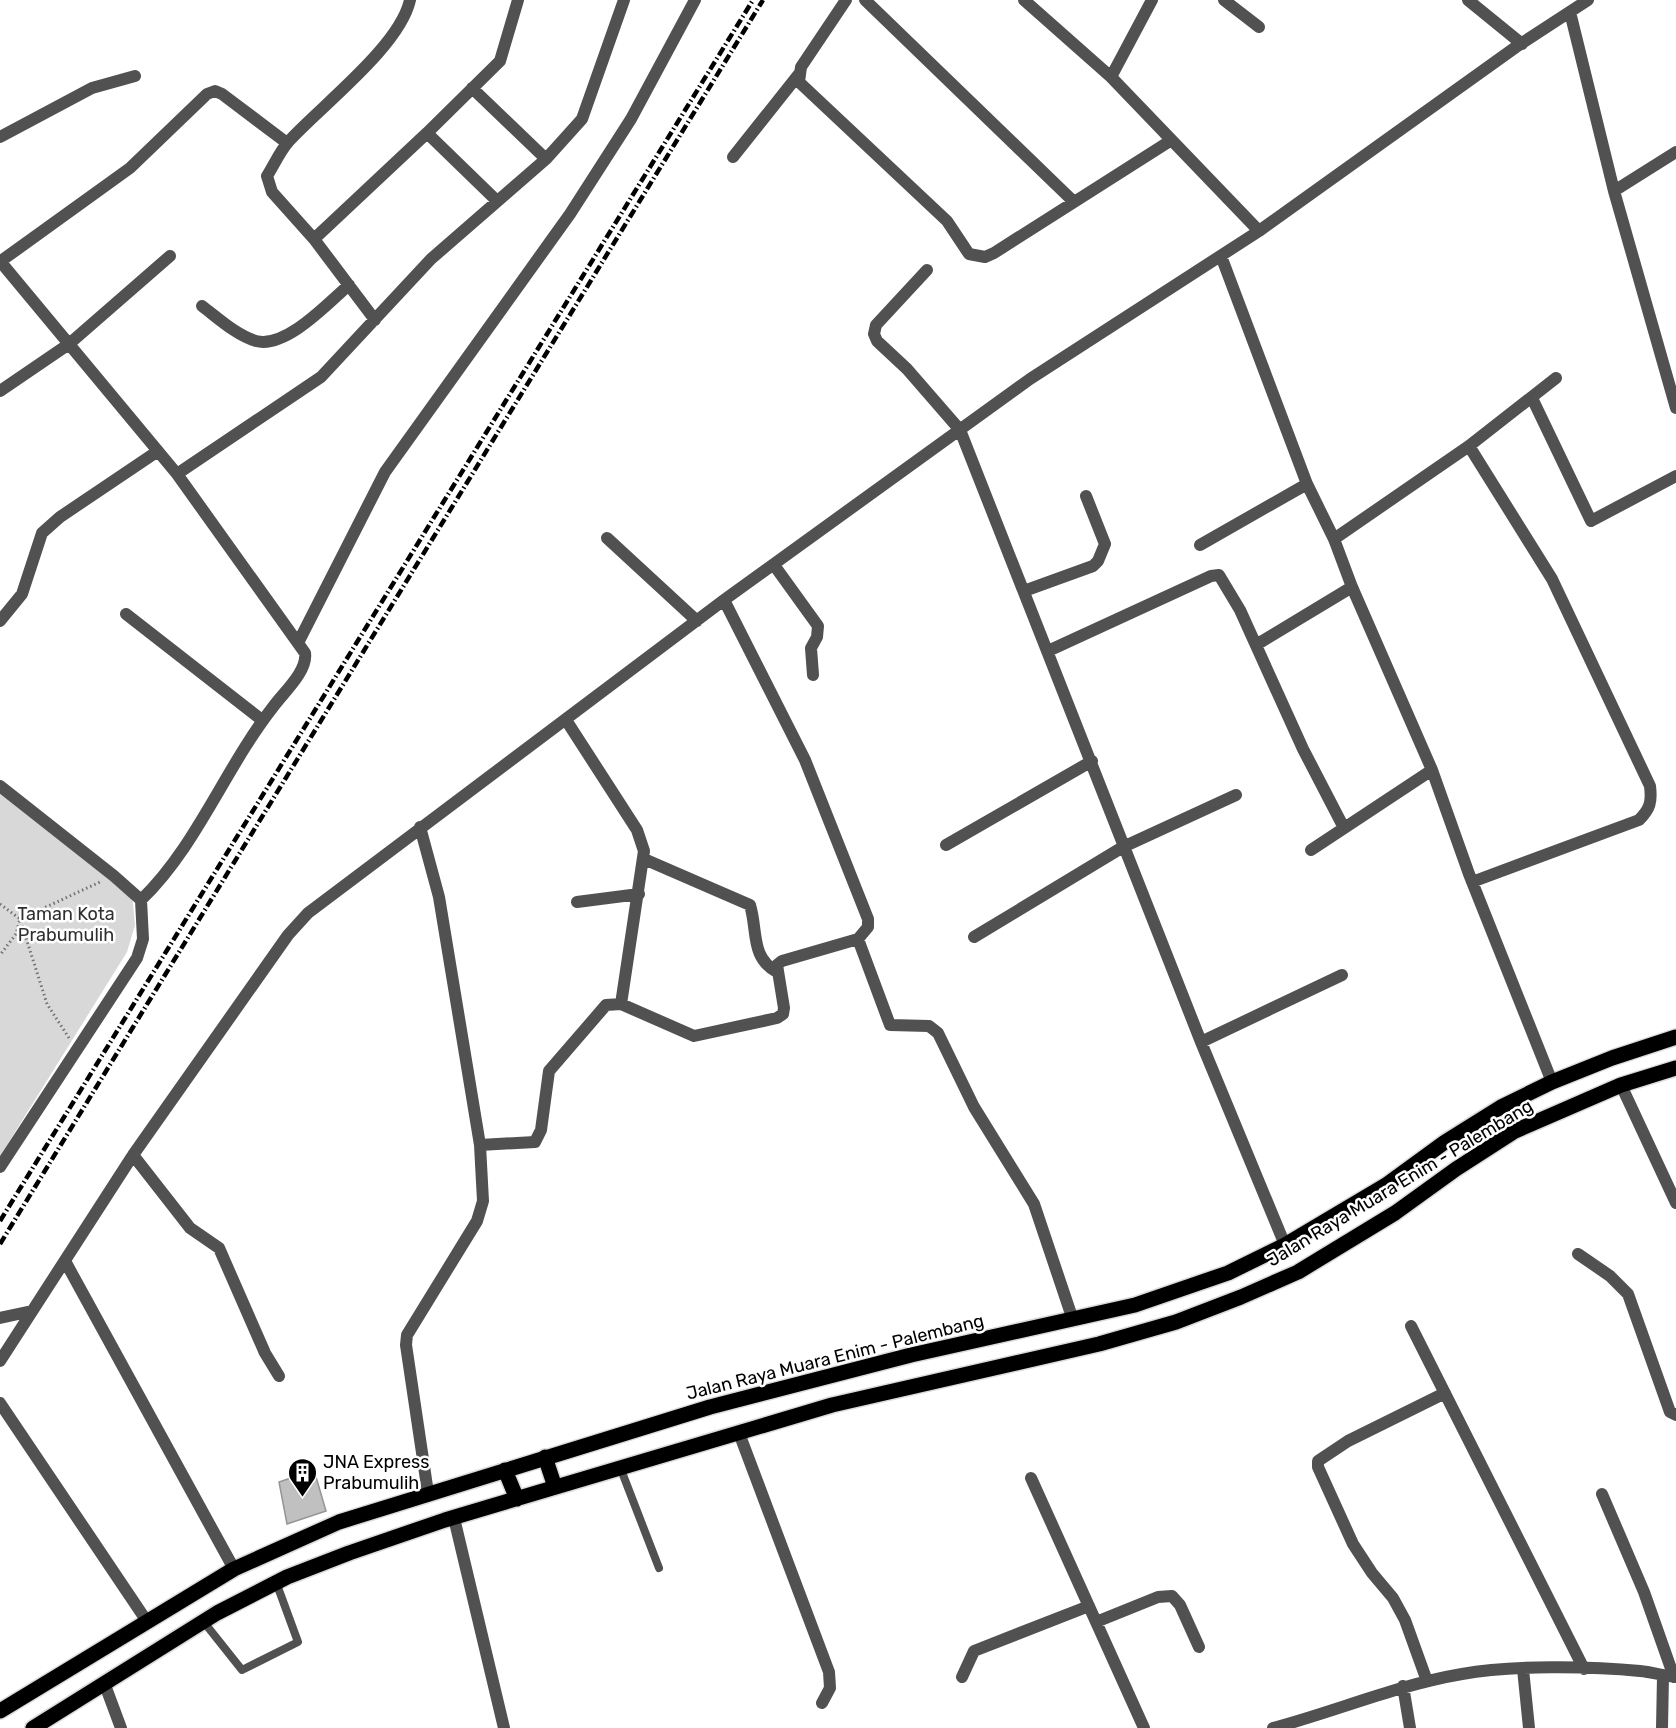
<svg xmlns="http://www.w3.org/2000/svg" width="1676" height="1728" viewBox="0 0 1676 1728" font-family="Rubik,sans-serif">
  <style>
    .green { fill: #d8d8d8 }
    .building { fill: #c0c0c0; stroke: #959595; stroke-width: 1.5 }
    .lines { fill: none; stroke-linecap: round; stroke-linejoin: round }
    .primary-casing { stroke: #dbdbdb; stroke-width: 18 }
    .path { stroke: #737373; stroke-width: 3; stroke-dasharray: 1.5 3; stroke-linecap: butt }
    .service { stroke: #515151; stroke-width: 8 }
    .minor { stroke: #515151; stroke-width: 12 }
    .primary { stroke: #000; stroke-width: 15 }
    .rail { stroke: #000; stroke-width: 4.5; stroke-dasharray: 9 3 1.5 3; stroke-linecap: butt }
    .labels { text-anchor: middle; stroke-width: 5; stroke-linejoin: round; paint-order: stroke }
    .park-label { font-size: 18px; fill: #2f2f2f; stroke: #fff }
    .street-label { font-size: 18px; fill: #000; stroke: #fff }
    .poi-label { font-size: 18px; fill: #000; stroke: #fff; text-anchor: start }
  </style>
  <rect width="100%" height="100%" fill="#fff"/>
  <path class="green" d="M0 788 132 894 135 925 127 952 0 1156Z"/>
  <path class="building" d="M314 1470 326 1511 287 1524 279 1482Z"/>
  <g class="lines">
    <defs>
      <path id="primary" d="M545 1457 555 1487
        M505 1470 517 1499
        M0 1711 234 1569 339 1522 710 1407 911 1355 1135 1305 1228 1273 1285 1245 1386 1185 1445 1142 1501 1107 1552 1082 1612 1058 1676 1037
        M33 1728 217 1613 287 1577 349 1553 445 1520 832 1405 1099 1344 1176 1322 1241 1297 1298 1272 1395 1213 1456 1169 1515 1131 1621 1085 1676 1068"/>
    </defs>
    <use href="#primary" class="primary-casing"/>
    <path class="path" d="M0 904 20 919 16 934 0 955
      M69 1038 47 1004 20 919 100 882"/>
    <path class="service" d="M620 1467 659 1568
      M203 1621 242 1670 298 1642 276 1582"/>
    <path class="minor" d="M846 0 801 67 799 82 947 221 969 254 985 257 994 253 1170 141
      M865 0 1073 201
      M1024 0 1111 77 1259 231
      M1224 0 1259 27
      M1468 0 1522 44
      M1570 12 1614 191 1676 408
      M1111 77 1152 0
      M472 88 546 159
      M427 133 496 200
      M0 137 92 88 135 76
      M733 157 799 74
      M1614 191 1676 152
      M314 239 427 133 500 61 518 0
      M1221 256 1307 484 1334 539 1352 587 1432 770 1469 874 1552 1082
      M0 261 177 474 305 653C308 671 283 693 273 707 225 768 197 846 141 900
      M1 261 130 168 207 94 215 91 222 94 287 143
      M927 270 876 325 874 334 877 341 907 369 960 430 1201 1042 1285 1245
      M202 306C218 318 236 335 256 341 286 349 328 303 349 285
      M375 320 314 239 272 192 267 176C274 165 280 151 289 141 322 105 400 46 410 0
      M0 391 69 344 170 256
      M1532 398 1591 521 1676 476
      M1469 446 1556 378
      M177 474 321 377 431 259 546 159 582 119 624 0
      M607 538 697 621
      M1334 539 1469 446 1552 579 1650 786C1652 802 1650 809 1639 820L1472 882
      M1200 545 1307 484
      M774 565 818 626 817 637 811 648 813 675
      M1024 591 1093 566 1098 561 1105 544 1086 496
      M126 614 262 720
      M0 621 22 594 42 533 60 517 158 451
      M299 641 385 472 570 214 631 119 695 0
      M1256 645 1352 587
      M1048 651 1211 576 1219 575 1240 610 1303 749 1344 828
      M566 720 637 830 644 851 621 1004
      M0 786 114 876 141 900 143 939 137 958 0 1167
      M420 827 439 897 480 1145 483 1201 477 1221 407 1335 406 1345 428 1493
      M946 845 1092 761
      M1311 850 1432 770
      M644 859 750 905C758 931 750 957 777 972
      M577 902 639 894
      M974 937 1123 847 1236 795
      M858 939 890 1025 929 1026 938 1033 974 1107 1034 1204 1073 1320
      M1201 1042 1342 975
      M1621 1085 1676 1203
      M480 1145 535 1142 541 1130 549 1071 606 1005 621 1004 694 1036 777 1018 783 1014 784 1008 777 965 782 961 858 939 868 927V919L805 760 724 600
      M133 1155 190 1228 219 1248 265 1353 279 1376
      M1578 1254 1610 1276 1628 1294 1670 1412 1676 1415
      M65 1261 234 1569
      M0 1318 32 1311
      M1411 1326 1584 1669
      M0 1361 133 1155 288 935 308 913 724 600 1030 379 1259 231 1516 47 1588 0
      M0 1403 146 1620
      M739 1433 829 1672 830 1688 822 1703
      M1031 1478 1144 1728
      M1602 1494 1644 1592 1674 1677
      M454 1518 504 1728
      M1096 1622 1158 1597 1172 1596 1180 1605 1199 1647
      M1523 1669 1529 1728
      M962 1677 974 1651 1089 1606
      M1427 1681 1405 1620 1393 1598 1372 1573 1353 1544 1318 1467V1461L1348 1441 1445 1393
      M105 1685 121 1728
      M1403 1686 1410 1728
      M1273 1728C1337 1711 1397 1685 1462 1674 1512 1665 1590 1666 1640 1671 1652 1672 1664 1676 1676 1677
      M1662 1728 1663 1676"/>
    <use href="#primary" class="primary"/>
    <path class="rail" d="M0 1221 753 0
      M0 1244 763 0"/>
  </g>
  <defs>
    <symbol id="building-pin" viewBox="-11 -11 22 30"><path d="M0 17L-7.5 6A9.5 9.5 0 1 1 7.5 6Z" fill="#000" stroke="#fff"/><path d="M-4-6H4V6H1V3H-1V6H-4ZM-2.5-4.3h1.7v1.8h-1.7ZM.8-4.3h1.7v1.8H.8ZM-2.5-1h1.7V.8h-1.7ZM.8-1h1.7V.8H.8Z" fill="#fff"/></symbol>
  </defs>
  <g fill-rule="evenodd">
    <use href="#building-pin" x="286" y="1456" width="33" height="45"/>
  </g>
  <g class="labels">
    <g class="park-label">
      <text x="66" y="920">Taman Kota<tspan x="66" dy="21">Prabumulih</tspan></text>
    </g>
    <g class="street-label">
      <text transform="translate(1400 1183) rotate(-31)" y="6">Jalan Raya Muara Enim - Palembang</text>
      <text transform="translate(835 1357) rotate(-14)" y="6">Jalan Raya Muara Enim - Palembang</text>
    </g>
    <g class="poi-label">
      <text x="323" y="1468">JNA Express<tspan x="323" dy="21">Prabumulih</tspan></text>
    </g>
  </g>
</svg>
